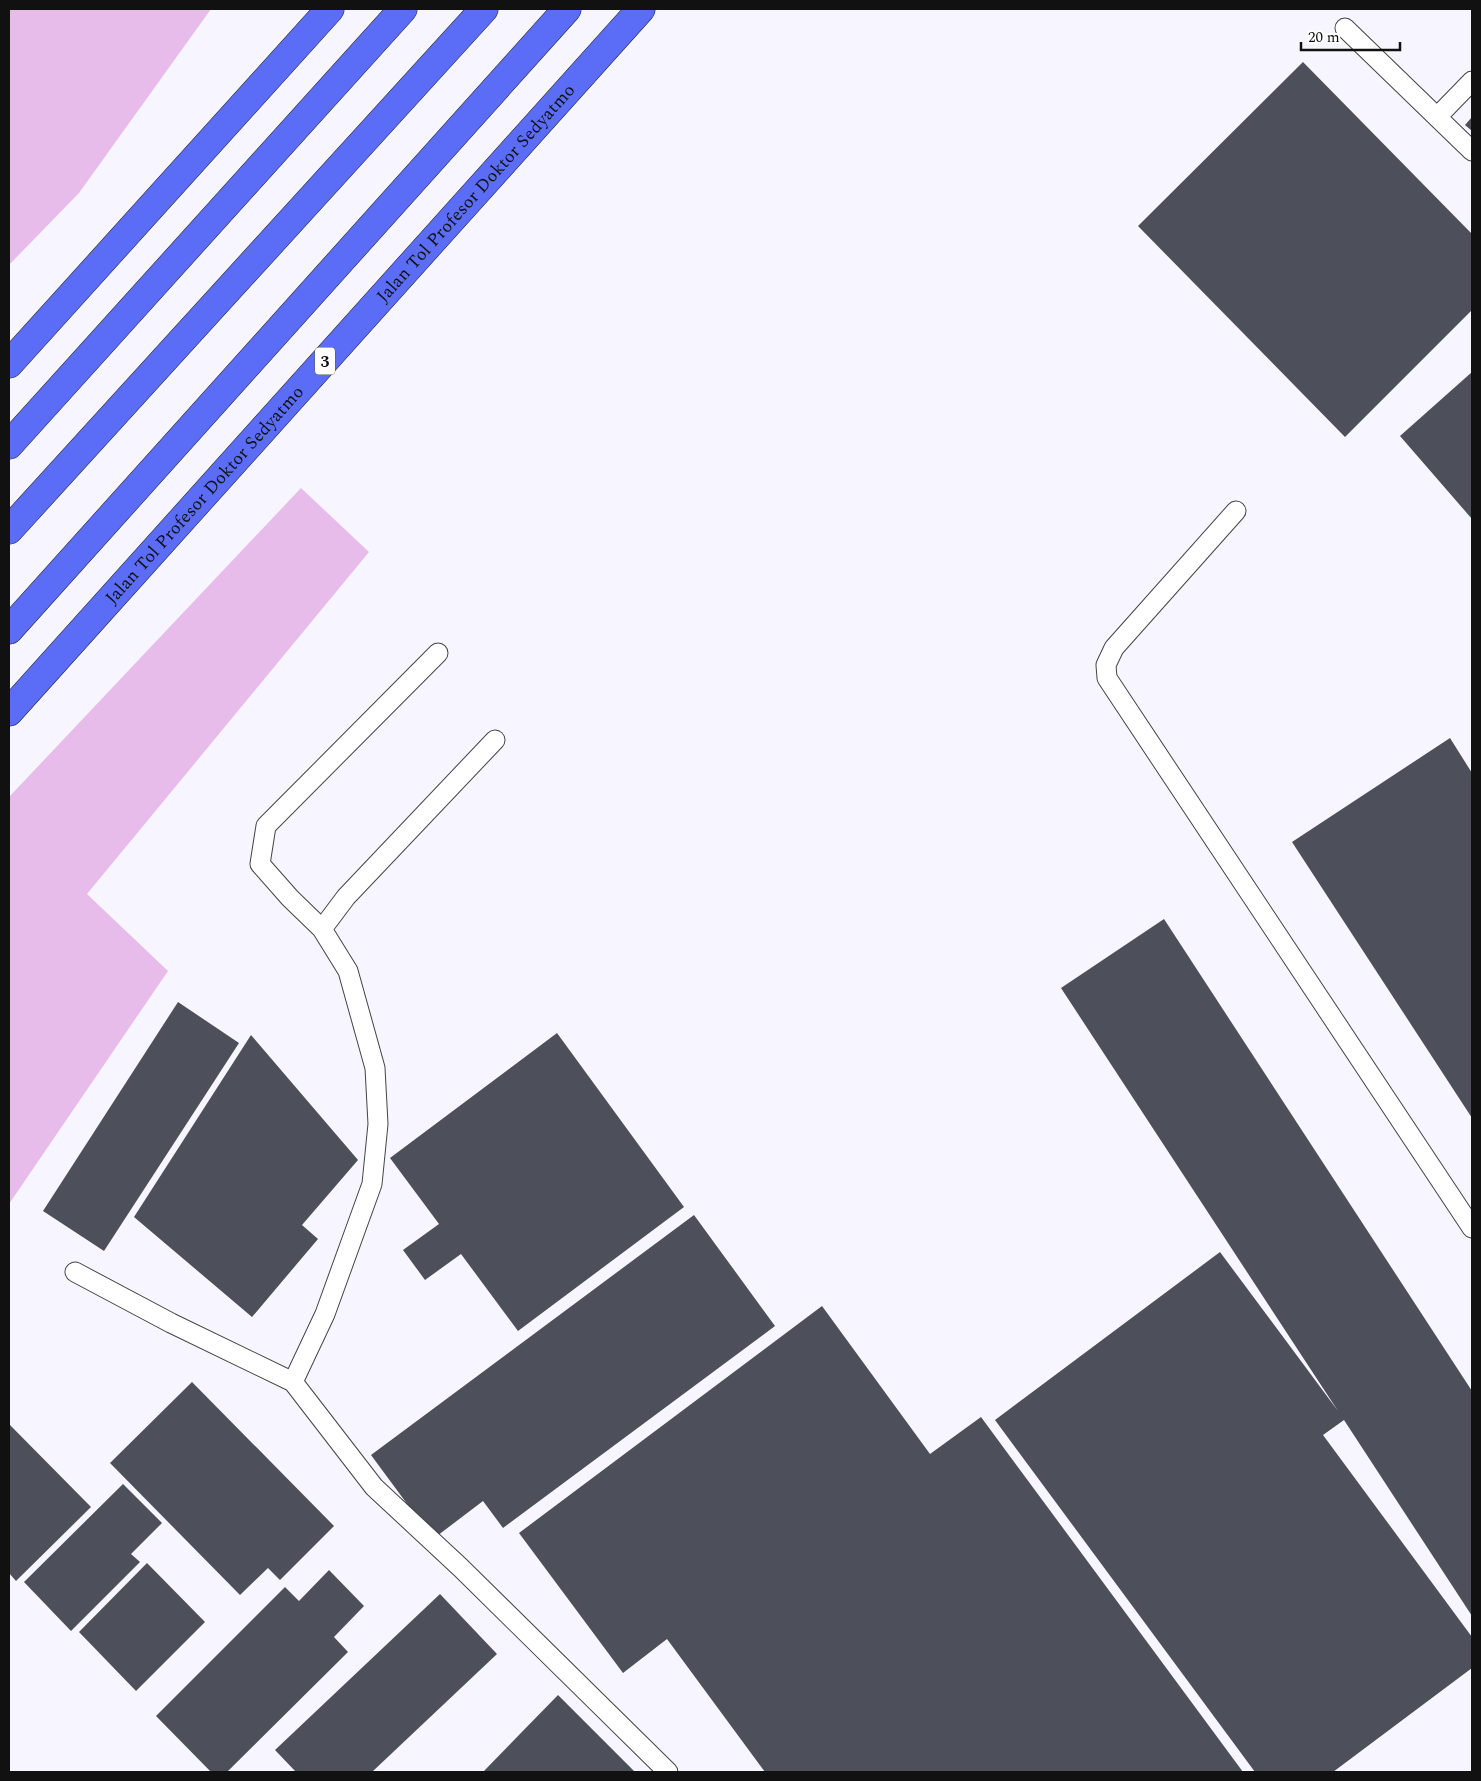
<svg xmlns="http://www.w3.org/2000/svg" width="1481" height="1781" viewBox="0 0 1481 1781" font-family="Spectral,serif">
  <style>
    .green { fill: #e7bceb }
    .building { fill: #4d4f5a }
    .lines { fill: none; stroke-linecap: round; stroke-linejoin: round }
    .service-casing { stroke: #444; stroke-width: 21 }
    .motorway-casing { stroke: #222; stroke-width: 29 }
    .service { stroke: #fff; stroke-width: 19 }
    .motorway { stroke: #5b6df6; stroke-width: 28 }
    .labels { text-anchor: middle; stroke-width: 5; stroke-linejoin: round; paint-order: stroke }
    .shield { fill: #fff; stroke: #585858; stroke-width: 1 }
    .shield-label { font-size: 16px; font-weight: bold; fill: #111 }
    .street-label { font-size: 18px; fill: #111; stroke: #fff }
  </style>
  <rect width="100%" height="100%" fill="#f7f5ff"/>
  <path class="green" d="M9 9H211L79 193 9 265Z
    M301 488 369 552 87 894 168 971 9 1204V797Z"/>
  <path class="building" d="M1303 62 1472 234V310L1345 437 1138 226Z
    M1472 117V131L1465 125Z
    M1472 372V519L1400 436Z
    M1450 738 1472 773V1118L1292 842Z
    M1164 919 1472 1391V1616L1344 1420 1323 1435 1472 1637V1668L1333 1772H1255L995 1420 1220 1252 1338 1411 1061 988Z
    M178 1002 239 1043 104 1251 43 1211Z
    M557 1033 684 1207 518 1331 461 1254 425 1280 403 1250 439 1224 390 1158Z
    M251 1035 358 1160 302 1225 318 1239 252 1317 134 1217Z
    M694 1215 775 1326 503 1528 483 1501 433 1539 371 1455Z
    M822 1306 930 1454 981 1417 1243 1772H765L667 1639 623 1673 519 1533Z
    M192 1382 334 1526 280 1580 268 1568 240 1595 110 1463Z
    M9 1424 91 1507 16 1581 9 1573Z
    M123 1484 162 1523 131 1554 140 1562 71 1631 24 1582Z
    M147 1563 205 1622 136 1691 79 1632Z
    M329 1570 364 1606 334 1637 348 1652 227 1772H211L156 1716 285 1587 299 1601Z
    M440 1594 497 1654 372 1772H296L275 1750Z
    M558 1695 635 1772H483Z"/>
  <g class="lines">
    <defs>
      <path id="service" d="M1345 28 1472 151
        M1437 117 1472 81
        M1236 511 1114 648 1106 665 1107 678 1472 1228
        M495 740 346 897 322 929 348 971 375 1068 378 1124 372 1184 325 1314 293 1382 374 1487 461 1568 668 1772
        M322 929 290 898 260 864 266 826 438 653
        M75 1272 171 1323 293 1382"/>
      <g id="motorway">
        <path d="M9 364 330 9"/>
        <path d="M9 445 403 9"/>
        <path d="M9 530 484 9"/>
        <path d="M9 630 567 9"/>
        <path id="s1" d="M9 712 641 9"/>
      </g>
    </defs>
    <use href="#service" class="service-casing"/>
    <use href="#motorway" class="motorway-casing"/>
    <use href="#service" class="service"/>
    <use href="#motorway" class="motorway"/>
  </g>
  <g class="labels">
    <rect class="shield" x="315" y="347.5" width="20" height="27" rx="4"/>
    <g class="shield-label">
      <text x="325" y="367">3</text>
    </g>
    <g class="street-label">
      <text dy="6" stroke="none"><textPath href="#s1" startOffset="698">Jalan Tol Profesor Doktor Sedyatmo</textPath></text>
      <text dy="6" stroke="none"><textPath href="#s1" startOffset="292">Jalan Tol Profesor Doktor Sedyatmo</textPath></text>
    </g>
  </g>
  <rect width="1481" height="1781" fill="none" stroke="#111111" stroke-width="20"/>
  <path d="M1301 42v8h99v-8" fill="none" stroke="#111111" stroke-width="2.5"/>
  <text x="1308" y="42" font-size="15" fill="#111111" stroke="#ffffff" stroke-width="4" paint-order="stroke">20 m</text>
</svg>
